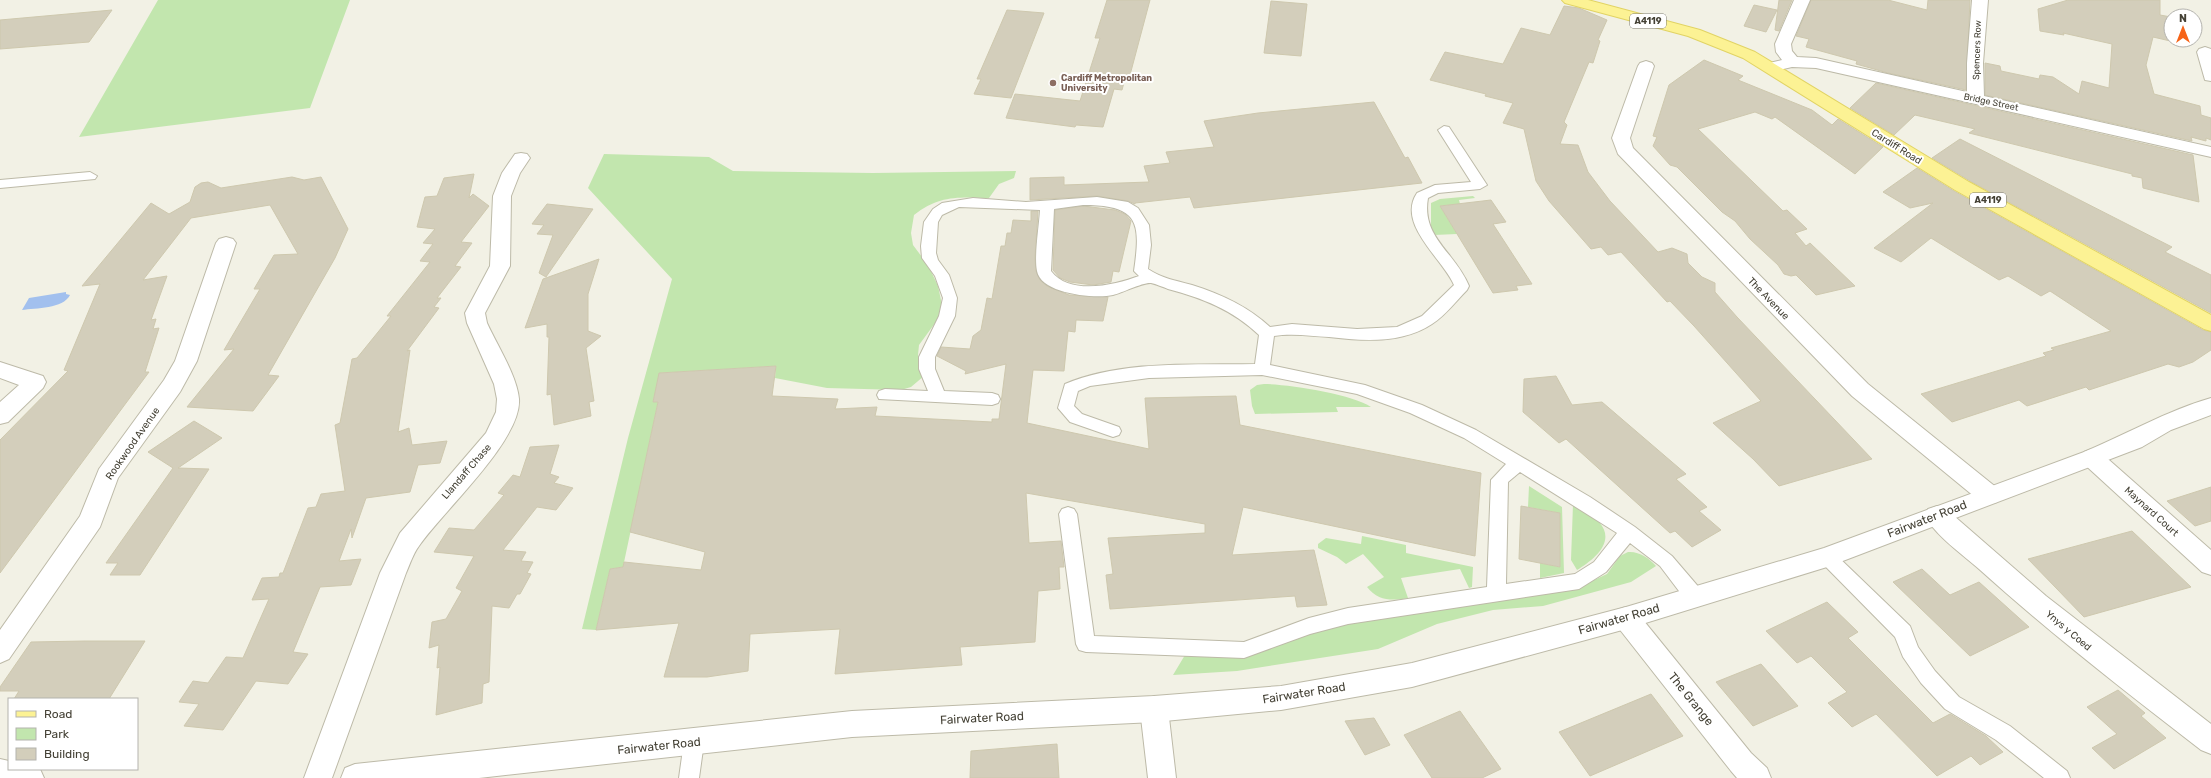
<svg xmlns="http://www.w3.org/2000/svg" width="2211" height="778" viewBox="0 0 2211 778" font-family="Rubik,sans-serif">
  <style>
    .green { fill: #c2e6ae }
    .water { fill: #a2c0ee }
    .building { fill: #d3cebb; stroke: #cec8ae }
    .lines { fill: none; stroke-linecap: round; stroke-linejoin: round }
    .service-casing { stroke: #bdbaa8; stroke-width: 2 }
    .minor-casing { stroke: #bdbaa8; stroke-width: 2 }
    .tertiary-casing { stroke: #bdbaa8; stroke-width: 2 }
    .primary-casing { stroke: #e1d364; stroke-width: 2 }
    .service { fill: #fff; fill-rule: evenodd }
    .minor { fill: #fff; fill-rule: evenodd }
    .tertiary { fill: #fff; fill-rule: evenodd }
    .primary { fill: #fcf294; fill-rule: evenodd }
    .education-dot { fill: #8d6e63; stroke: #fff; stroke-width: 1.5 }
    .labels { text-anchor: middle; stroke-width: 4; stroke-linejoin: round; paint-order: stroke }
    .shield { fill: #fff; stroke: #7c7a72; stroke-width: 1 }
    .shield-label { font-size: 9px; font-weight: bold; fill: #444135 }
    .far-street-label { font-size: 9px; fill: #444135; stroke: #fff }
    .far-education-label { font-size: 9px; font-weight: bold; fill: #785e54; stroke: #fff; text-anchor: start }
    .street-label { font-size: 10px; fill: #444135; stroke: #fff }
    .near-street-label { font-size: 12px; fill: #444135; stroke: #fff }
  </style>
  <rect width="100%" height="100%" fill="#f2f1e5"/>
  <path class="green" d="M158 0H350L310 108 79 137Z
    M604 154 709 157 733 171 873 173 1016 171 1014 178 999 184 989 198C959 197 939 195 914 215L911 233 913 245 928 265 938 286 942 305 938 319 919 345 918 355 924 376 911 387 901 390 827 388 775 378 776 366 660 373 653 402H658L623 567 610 569 596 630 582 629 628 438 672 279 588 188Z
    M1473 196 1475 198 1459 200 1460 204 1440 206 1457 234 1434 235 1431 232V203L1440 199Z
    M1264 384C1287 384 1353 394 1371 407H1336L1338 412 1255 414 1252 406 1250 390 1257 385Z
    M1529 486 1562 507 1564 573 1540 578V563L1560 567V513L1528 507Z
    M1573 504C1581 510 1592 515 1599 522 1617 542 1593 560 1577 570L1571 560Z
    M1362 536 1406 545V553L1473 567 1472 587 1469 588 1460 569 1401 578 1408 598C1392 601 1378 601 1367 587L1384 577 1363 554 1346 564 1337 557 1318 548V544L1326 538 1361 544Z
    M1628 552C1639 551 1649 558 1656 566L1631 582 1543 606 1493 610 1437 624 1378 649 1237 671 1173 675 1185 655 1249 656 1331 627 1577 588 1607 574 1620 556Z"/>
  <path class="water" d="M66 292V294L70 295C63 309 36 308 22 310L29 298Z"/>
  <path class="building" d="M1107 0H1150L1130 75H1126L1122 90 1114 89 1103 127 1076 125 1075 127 1006 118 1015 94 1080 101 1100 38H1095Z
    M1779 0H1792L1779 31 1775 30Z
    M1811 0H1888L1927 10 1928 0H1970L1966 90 1888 73 1856 64 1857 61 1806 47 1809 39 1796 36Z
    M2068 0H2160V15L2171 17V40H2179V43L2153 37 2146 65 2154 94 2200 106 2201 115 2211 118V140L2206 138V141L2191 137 2192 141 1985 95V63L2000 66 2001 71 2039 79 2040 75 2053 77 2079 94 2082 81 2109 88 2112 44 2063 33 2064 35 2040 31 2038 9Z
    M1271 1 1307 4 1301 56 1264 53Z
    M1754 5 1777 10 1766 32 1744 26Z
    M1564 6 1579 8 1607 20 1598 40 1600 41 1593 63 1589 62 1564 122 1567 125 1560 144 1578 145 1588 172 1610 201 1658 252 1672 248 1687 254 1688 263 1702 277 1715 283V292L1737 317 1872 459 1779 486 1753 459 1713 423 1761 401 1694 326 1670 301 1667 302 1621 252 1608 255 1601 247 1591 249 1549 201 1536 181 1524 129 1503 123 1513 103 1485 96 1486 94 1430 80 1445 52 1503 64 1521 28 1550 35Z
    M112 10 89 42 0 49V20Z
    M1007 10 1044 13 1011 98 974 94 981 79H977Z
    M1704 60 1743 76 1738 80 1812 110 1832 125 1838 119 1883 147 1855 174 1775 117 1772 119 1755 112 1698 129 1783 211 1787 210 1807 229 1795 233 1806 246 1810 243 1855 286 1816 295 1796 275 1791 276 1784 274 1778 265 1750 239 1735 221 1722 212 1677 167 1670 165 1653 146 1657 137 1653 136 1669 85Z
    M1876 83 2193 155 2199 202 2143 188 2142 178 2132 176V174L1969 133 1975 129 1915 115 1894 135 1850 108Z
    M1374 102 1405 158 1408 157 1422 183 1194 208 1190 197 1135 203V204L1128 201 1097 196 1030 200V178L1064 177V185L1149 182 1144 166 1170 163 1166 152 1214 147 1204 121 1258 113Z
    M1960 139 2172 247 2165 252 2211 275V313L1970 181 1932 158Z
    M1917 168 1954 191 2203 330 2211 332V350L2193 362 2179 367 2168 364 2089 390 2086 387 2027 406 2019 400 1952 422 1921 394 2046 356 2043 353 2054 350 2051 348 2111 331 2050 291 2041 296 2008 276 1999 280 1931 238 1901 262 1874 248 1933 203 1910 208 1883 192Z
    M474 174 469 198 473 194 489 206 461 242 472 243 455 266 461 267 437 298H441L434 307 439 308 407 351 410 350 398 432 409 428 412 445 447 441 440 463 418 465 410 492 366 498 352 538 351 529 339 561 361 559 351 585 320 587 293 652 308 654 288 684 256 681 223 730 184 726 199 704 179 702 193 681 208 683 226 657 243 658 269 599 252 600 262 578 279 577 280 573H283L308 508 316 507 321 494 345 491 335 425 340 423 352 359 357 358 391 316H387L430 262 420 261 433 244 423 243 435 229 417 227 425 197 437 196 444 178Z
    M292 177 304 180 321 177 348 229 335 258 268 375 279 376 253 411 187 407 234 349 224 350 260 289H254L274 255 298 254 270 205 191 218 143 280 167 276 151 320 156 319 153 329 159 328 145 372H149L0 573V440L68 371 64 370 100 284 82 286 151 203 169 214 190 202 195 187 201 183 208 182 221 188Z
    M1491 200 1506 222 1493 224 1532 284 1516 286 1518 290 1493 293 1440 206Z
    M547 204 593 209 546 277 539 273 553 235 537 234 544 225 532 224Z
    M1083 206 1115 210 1125 214 1131 221 1119 272 1113 271 1111 282 1093 285 1070 282 1060 278 1053 270 1055 210Z
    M1031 211H1038L1035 258 1036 271 1040 280 1047 286 1069 295 1108 297 1103 321 1076 320 1075 332 1068 331 1064 371 1033 370 1027 423 1149 449 1145 398 1236 396 1240 425 1481 473 1475 556 1243 507 1232 555 1314 550 1327 605 1297 607 1295 596 1110 609 1106 575 1113 574 1108 538 1205 533V524L1026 493 1029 543 1061 541 1064 567H1059L1060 589 1038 591 1035 642 960 647 962 665 835 674 840 629 750 634 748 671 707 677H664L679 623 596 630 610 569 623 567 624 562 701 570 705 552 630 532 658 402H653L659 373 776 366 772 396 838 399 835 409 877 407 875 416 992 422V419H999L1006 364 965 374 966 371 937 356 941 347 970 349 973 336 981 330 987 298 992 299 1001 246H1005L1007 233H1011L1013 220 1031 221Z
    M599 259 588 294V331L601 336 586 348 594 401 589 402 591 416 554 425 551 394 547 395 549 337H547V324L525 328 543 279Z
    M1556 376 1572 405 1602 402 1686 474 1676 479 1707 507 1699 511 1721 530 1692 547 1675 531 1670 533 1566 439 1559 443 1523 412 1524 379Z
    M194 421 222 438 178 468 209 469 140 575H110L118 563H106L173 468 148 452Z
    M559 445 550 474 559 477 554 483 573 488 556 510 537 507 503 550 526 552 521 561 533 562 527 573 531 574 520 594H517L509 608 492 606 489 682 483 684 482 703 436 715 440 667 437 668 439 645 429 648 432 622 446 619 462 591 456 588 474 556 434 552 449 528 474 530 504 495 498 493 513 475 520 477 530 447Z
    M2211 487V521L2195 526 2167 501Z
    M1521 506 1560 513V567L1519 559Z
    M2132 531 2191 587 2084 617 2028 559Z
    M1922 569 1950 595 1979 582 2029 627 1970 656 1893 582Z
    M1827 602 1858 632 1848 638 1933 723 1950 714 1986 736 2003 752 1980 765 1971 756 1937 776 1876 714 1852 727 1828 703 1847 692 1811 656 1797 663 1766 631Z
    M85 641H145L109 699H14L19 691H0V687L31 642Z
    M1761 664 1798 706 1753 726 1716 682Z
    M2118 690 2145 713 2141 716 2166 738 2114 769 2092 748 2117 734 2087 707Z
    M1651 694 1683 736 1590 776 1559 732Z
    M1460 711 1501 769 1482 778H1432L1404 735Z
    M1374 718 1390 745 1365 755 1345 721Z
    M1057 744 1059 778H970L971 751Z"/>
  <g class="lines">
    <defs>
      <path id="service" d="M1444 126 1449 127 1487 185 1480 189 1438 193 1428 198C1421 237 1455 252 1469 286L1467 290C1456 301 1446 315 1432 324 1402 344 1363 341 1329 337 1311 336 1292 333 1274 336L1270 365 1365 385 1422 405 1476 430 1590 497 1635 527 1672 556 1702 591 1704 597 1702 603 1695 605 1688 603 1660 566 1630 543 1606 572 1579 589 1348 624 1310 634 1244 658 1086 652 1079 650 1076 644 1059 514 1062 509 1068 507 1074 509 1077 514 1094 636 1244 642 1309 618 1348 608 1487 587 1491 480 1506 464 1464 438 1410 413 1357 394 1262 375 1149 378 1090 386 1078 391 1074 406 1082 414 1119 427 1121 431 1119 435 1113 437 1070 422 1058 408 1065 384C1121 360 1195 365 1255 364L1259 335C1233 310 1202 298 1168 289 1163 287 1156 284 1151 283 1143 282 1122 293 1113 295 1095 299 1041 294 1037 271 1034 256 1039 227 1040 210L959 207 942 215 938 222 936 253 938 260 949 275 957 298 955 316 935 357V369L944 391 992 393 998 395 1000 399 998 403 992 405 879 399 877 395 879 391 885 389 928 391 919 369V357L939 316 943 298 935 276 922 258 921 246 924 222 933 209 942 203 973 198 1026 202 1097 197 1128 202 1138 208 1149 225 1151 245 1148 269C1161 278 1177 281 1192 285 1221 294 1247 306 1270 327L1292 324 1357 329 1397 327 1422 316 1454 285C1443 259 1396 224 1417 193L1435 185 1471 182 1438 130ZM1083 205C1139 205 1141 222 1134 271L1139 276C1115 285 1070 296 1051 271L1054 209ZM1520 472 1617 533 1594 562 1575 574 1506 584 1508 482Z
        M90 172 97 176 95 179 0 188V180Z
        M1827 550 1833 552 1910 626 1918 647 1935 671 1959 697 2010 726 2067 771 2070 778H2044L1996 740 1945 709 1921 683 1903 657 1895 637 1821 562 1818 557 1821 552Z
        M694 733 701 735 704 742 699 778H679L684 742 687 735Z"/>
      <path id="minor" d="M1794 0H1810L1791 44 1792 51 1797 57 1816 58 1967 92V63L1972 0H1988L1983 63 1984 96 2211 147V157L1816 68 1792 67 1771 72 1765 70 1763 67 1765 64 1782 60 1776 52 1775 44Z
        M2205 47 2211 49V81L2205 80 2197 52 2199 49Z
        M1646 61 1652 63 1654 66 1630 138 1633 148 1868 384 1997 488 2001 495 1997 502 1989 504 1981 502 1852 396 1618 154 1612 138 1638 66 1640 63Z
        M521 153 527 154 530 158 520 173 511 196 510 266 485 313 487 323C497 345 517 376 519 399 522 440 443 511 419 546 413 554 410 564 406 573L332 778H304L380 573 400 533 486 433 496 412 497 399 494 384 467 323 465 313 490 266 493 196 502 173 515 154Z
        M226 237 233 239 236 243 197 361 180 392 118 478 100 527 9 659 0 663V630L80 516 99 469 164 380 175 361 216 243 219 239Z
        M0 362 43 376 46 382 43 388 8 422 0 424V402L19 385 0 378Z
        M2092 449 2100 452 2211 550V575L2202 572 2084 464 2080 458 2084 452Z
        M1937 506 1946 509 2046 596 2211 724V754L2201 750C2126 692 2050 633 1979 569 1963 555 1935 535 1925 516L1928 509Z
        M1626 607 1635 610 1751 753 1767 768 1771 778H1737L1731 771 1617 626 1613 618 1617 610Z
        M1154 696 1164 700 1168 709 1176 778H1148L1140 709 1144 700Z"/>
      <path id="tertiary" d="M2211 398V415L2171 430 2142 447 1827 567 1626 629 1412 687 1281 710 1154 722 852 737 479 778H341L345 768 355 764 852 711 1154 696 1281 686 1412 663 1626 607 1824 548 2084 452C2127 434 2166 411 2211 398Z
        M0 759 9 761V769H40L44 778H0Z"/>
      <path id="primary" d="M1562 0H1588L1700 30 1755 52 1969 182 2211 315V331L2204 329 1955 190 1743 58 1688 36 1565 3Z"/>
    </defs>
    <use href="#service" class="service-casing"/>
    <use href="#minor" class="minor-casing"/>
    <use href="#tertiary" class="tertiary-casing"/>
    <use href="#primary" class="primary-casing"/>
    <use href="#service" class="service"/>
    <use href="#minor" class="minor"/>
    <use href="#tertiary" class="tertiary"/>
    <use href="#primary" class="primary"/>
  </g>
  <circle class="education-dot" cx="1053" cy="83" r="4"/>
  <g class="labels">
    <g class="shield">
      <rect x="1630" y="14" width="36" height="14" rx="3"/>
      <rect x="1970" y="193" width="36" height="14" rx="3"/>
    </g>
    <g class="shield-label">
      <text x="1648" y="24">A4119</text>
      <text x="1988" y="203">A4119</text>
    </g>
    <g class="far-street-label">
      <text transform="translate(1977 50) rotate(-88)" y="3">Spencers Row</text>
      <text transform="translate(1991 102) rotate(12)" y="3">Bridge Street</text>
    </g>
    <g class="far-education-label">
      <text x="1061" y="81">Cardiff Metropolitan<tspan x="1061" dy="10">University</tspan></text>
    </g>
    <g class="street-label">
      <text transform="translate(1897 146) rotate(32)" y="4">Cardiff Road</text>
      <text transform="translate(1769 298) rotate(46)" y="4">The Avenue</text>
      <text transform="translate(132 443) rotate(-55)" y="4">Rookwood Avenue</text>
      <text transform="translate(466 471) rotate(-49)" y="4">Llandaff Chase</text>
      <text transform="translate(2152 511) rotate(42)" y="4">Maynard Court</text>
      <text transform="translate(2069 630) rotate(40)" y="4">Ynys y Coed</text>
    </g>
    <g class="near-street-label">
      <text transform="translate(1927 519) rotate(-21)" y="4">Fairwater Road</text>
      <text transform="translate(1619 619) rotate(-16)" y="4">Fairwater Road</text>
      <text transform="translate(1304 693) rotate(-9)" y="4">Fairwater Road</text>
      <text transform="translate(1691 699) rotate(51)" y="4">The Grange</text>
      <text transform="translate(982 718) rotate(-3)" y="4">Fairwater Road</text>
      <text transform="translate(659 746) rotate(-6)" y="4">Fairwater Road</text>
    </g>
  </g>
  <rect x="8" y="698" width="130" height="72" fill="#ffffff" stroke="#b4b3ae"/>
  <rect x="16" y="711" width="20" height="6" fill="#fcf294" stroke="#b4b3ae"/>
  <text x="44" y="718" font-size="12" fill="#444135">Road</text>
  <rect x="16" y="728" width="20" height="12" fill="#c2e6ae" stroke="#b4b3ae"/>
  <text x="44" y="738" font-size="12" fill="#444135">Park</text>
  <rect x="16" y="748" width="20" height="12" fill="#d3cebb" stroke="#b4b3ae"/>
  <text x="44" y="758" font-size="12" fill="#444135">Building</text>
  <g transform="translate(2183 28)"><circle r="19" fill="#ffffff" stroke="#b4b3ae"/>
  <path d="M0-3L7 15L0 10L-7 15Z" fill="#f66418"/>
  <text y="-6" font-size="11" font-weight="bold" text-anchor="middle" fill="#444135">N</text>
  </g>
</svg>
